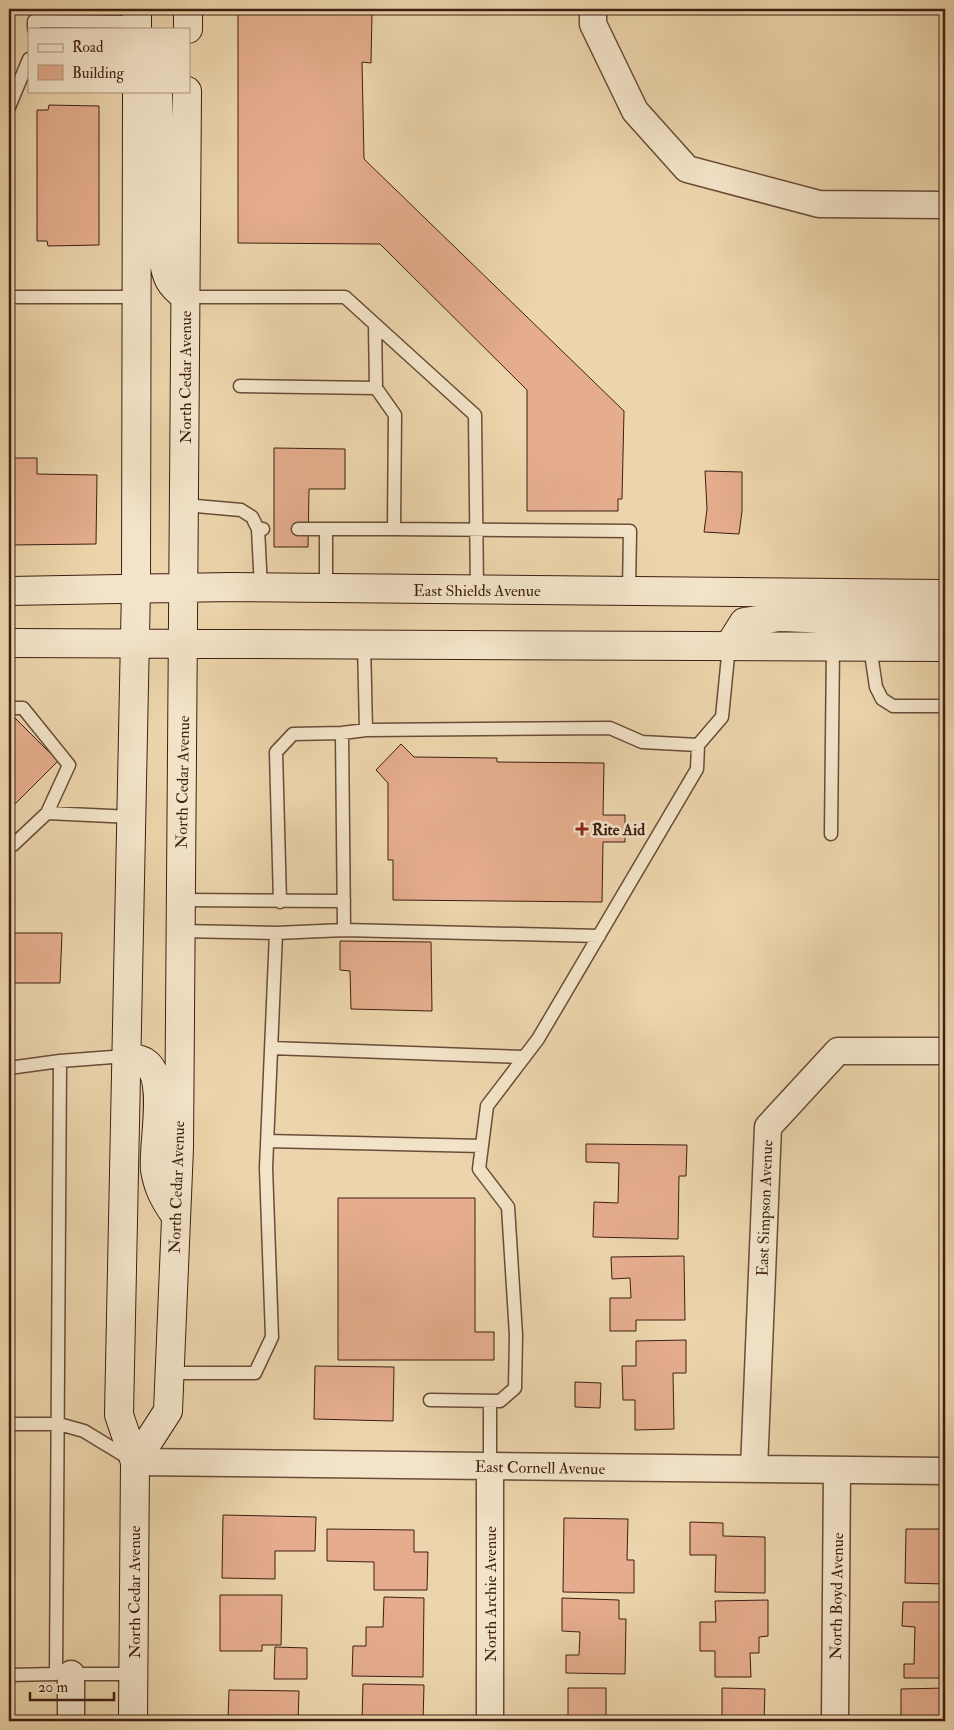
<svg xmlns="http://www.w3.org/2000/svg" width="954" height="1730" viewBox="0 0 954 1730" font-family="'IM FELL Double Pica',serif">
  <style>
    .building { fill: #e5ad8e; stroke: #3f1f12 }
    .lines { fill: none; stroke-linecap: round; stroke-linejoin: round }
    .service-casing { stroke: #6a4c38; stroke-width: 15 }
    .minor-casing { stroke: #6a4c38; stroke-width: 29 }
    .secondary-casing { stroke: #3f1f12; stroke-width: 30 }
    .service { stroke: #f3e4c9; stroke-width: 12 }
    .minor { stroke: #f3e4c9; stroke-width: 26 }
    .secondary { stroke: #f3e4c9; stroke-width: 28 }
    .poi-dot { fill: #8f2418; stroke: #f3e4c9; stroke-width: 2 }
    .labels { text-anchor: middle; stroke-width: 5; stroke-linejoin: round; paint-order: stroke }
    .street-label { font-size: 16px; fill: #3f1f12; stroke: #f3e4c9 }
    .poi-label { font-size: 16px; font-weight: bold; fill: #3f1f12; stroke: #f3e4c9; text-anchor: start }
  </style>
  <rect width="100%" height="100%" fill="#ecd5ac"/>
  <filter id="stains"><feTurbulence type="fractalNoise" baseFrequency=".004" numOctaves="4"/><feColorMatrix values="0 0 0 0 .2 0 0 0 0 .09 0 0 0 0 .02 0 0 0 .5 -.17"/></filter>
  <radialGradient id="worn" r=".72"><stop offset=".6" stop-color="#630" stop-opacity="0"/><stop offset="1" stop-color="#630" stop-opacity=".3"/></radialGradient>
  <path class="building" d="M238 9 372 12 371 63 362 62 364 159 624 411 622 499H618V511H527V390L380 244 238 243Z
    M49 105 99 106V245L48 246 47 241H37V110H48Z
    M274 448 345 449V489H309L308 547H274Z
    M9 458H37V474L97 475 96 544 9 545Z
    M705 471 742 472V511L739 534 704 532 707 509Z
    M11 714 58 761 9 810V716Z
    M401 744 414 757 497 758V762L604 763 603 815H625V842H603L602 902 393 900V860H388V783L376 770Z
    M9 874H13V898H9Z
    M9 933H62L60 983H14V1009H9Z
    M340 941 431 942 432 1011 351 1009 350 971 340 970Z
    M586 1144 687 1145 686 1176H679L678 1239 593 1237 594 1202 618 1203 619 1163 586 1162Z
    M338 1198H475V1332H494V1360H338Z
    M684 1256 685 1320H636V1331H610V1298H631L630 1278 612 1279 611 1257Z
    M686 1340V1373H673L674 1429 635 1430V1400H623L622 1366H636V1341Z
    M315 1366 394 1367 393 1421 314 1419Z
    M575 1382 601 1383 600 1408 575 1407Z
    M223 1515 316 1517 315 1551H275V1579L222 1578Z
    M564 1518 628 1519 627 1560H634V1593L563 1592Z
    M690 1522 723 1523V1536L765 1537V1593L715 1592 716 1555H690Z
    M327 1529 414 1530V1552H428L427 1590H374V1562L327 1561Z
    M906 1529H945V1584L905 1583Z
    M220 1595H282L281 1645H262V1651H220Z
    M384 1597 424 1598 423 1677 352 1676 353 1646H366V1627H383Z
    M562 1598 619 1600V1619H626L625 1674 566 1673V1655H579L580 1632 562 1631Z
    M768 1600V1636L759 1637V1653H750L751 1677H715V1651H700V1622H716L715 1601Z
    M903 1602H945V1678H904V1664H914L915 1627 902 1626Z
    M275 1647 307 1648V1679H274Z
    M363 1684 424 1685 423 1721H362Z
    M568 1688H606V1721H568Z
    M722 1688 765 1689 764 1721H722Z
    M945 1688V1721H915V1718H901V1689Z
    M229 1690 299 1691 298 1721H228Z
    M9 1719H29V1721H9Z"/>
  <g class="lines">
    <defs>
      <path id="service" d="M34 29V21L137 22
        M9 107 29 59
        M9 297H137
        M186 297H345L475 415 477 590
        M240 386 376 388 375 325
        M376 388 395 415 394 529 630 531 629 591
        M185 505 241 510 252 517 258 529
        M298 529H326
        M261 588 258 529H263
        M326 589V529H394
        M364 643 366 730
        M870 647 876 687 882 699 893 706H945
        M9 708H23L69 765 47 813
        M342 733 344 930
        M698 745 722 717 729 646
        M831 834 833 646
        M9 841 13 845 47 813 132 817
        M181 900 344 901
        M280 902 276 752 293 734 342 733 366 730 610 728 642 742 698 745 697 769 538 1039 487 1106 479 1169 508 1207 516 1335 515 1388 500 1401 430 1400
        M181 931 276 933 344 930 599 936
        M271 1048 524 1057
        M9 1068 60 1061 126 1056
        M267 1141 482 1146
        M169 1373H255L272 1337 266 1168 276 933
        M490 1401V1466
        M9 1424H59L84 1431 130 1459
        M69 1674H133
        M9 1675 56 1674 60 1061"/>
      <path id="minor" d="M593 9V24L635 111 687 169 819 204 945 205
        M135 1462 945 1471
        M754 1469 768 1127 838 1051H945
        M71 1721V1674
        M490 1721V1466
        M835 1721 837 1470"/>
      <path id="secondary" d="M137 29V9
        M188 29V9
        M158 91 163 257C166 277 169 285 186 297
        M9 591 230 587 945 594
        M9 643 945 647
        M729 646 744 622 780 617 883 621 945 619
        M126 1056C132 1058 140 1059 145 1062 169 1077 152 1146 155 1170 158 1188 164 1199 175 1215
        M135 1462 168 1411 179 1148 187 91
        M133 1721 135 1462 119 1415 136 588 137 91"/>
    </defs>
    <use href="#service" class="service-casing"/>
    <use href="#minor" class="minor-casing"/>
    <use href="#secondary" class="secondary-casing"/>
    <use href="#service" class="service"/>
    <use href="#minor" class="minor"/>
    <use href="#secondary" class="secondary"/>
  </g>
  <path class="poi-dot" d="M579.5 821.5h5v5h5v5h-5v5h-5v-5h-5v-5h5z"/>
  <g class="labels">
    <g class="street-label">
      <text transform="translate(185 377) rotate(-90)" y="6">North Cedar Avenue</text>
      <text x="477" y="596">East Shields Avenue</text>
      <text transform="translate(182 782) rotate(-89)" y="6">North Cedar Avenue</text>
      <text transform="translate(176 1187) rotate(-88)" y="6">North Cedar Avenue</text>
      <text transform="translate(764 1208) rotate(-88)" y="6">East Simpson Avenue</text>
      <text transform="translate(540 1467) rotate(1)" y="6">East Cornell Avenue</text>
      <text transform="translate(134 1592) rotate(-90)" y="6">North Cedar Avenue</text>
      <text transform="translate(490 1594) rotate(-90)" y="6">North Archie Avenue</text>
      <text transform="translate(836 1596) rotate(-89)" y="6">North Boyd Avenue</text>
    </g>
    <g class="poi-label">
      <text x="592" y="835">Rite Aid</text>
    </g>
  </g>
  <rect width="954" height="1730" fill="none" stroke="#ecd5ac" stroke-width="30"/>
  <rect x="10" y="10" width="934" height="1710" fill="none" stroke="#3f1f12" stroke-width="2.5"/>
  <rect x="15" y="15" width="924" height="1700" fill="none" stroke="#3f1f12"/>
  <rect x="28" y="28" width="162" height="65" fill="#f3e4c9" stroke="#ab9580"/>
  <rect x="38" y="44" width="25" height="8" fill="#f3e4c9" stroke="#ab9580"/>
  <text x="72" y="52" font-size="15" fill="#3f1f12">Road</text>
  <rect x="38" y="65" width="25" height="15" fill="#e5ad8e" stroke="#ab9580"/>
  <text x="72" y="78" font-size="15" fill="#3f1f12">Building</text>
  <path d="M30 1692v8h84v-8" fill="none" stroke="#3f1f12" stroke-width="2.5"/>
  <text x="38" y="1692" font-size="15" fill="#3f1f12" stroke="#f3e4c9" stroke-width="4" paint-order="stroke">20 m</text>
  <rect width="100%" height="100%" filter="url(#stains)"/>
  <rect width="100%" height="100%" fill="url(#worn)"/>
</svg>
